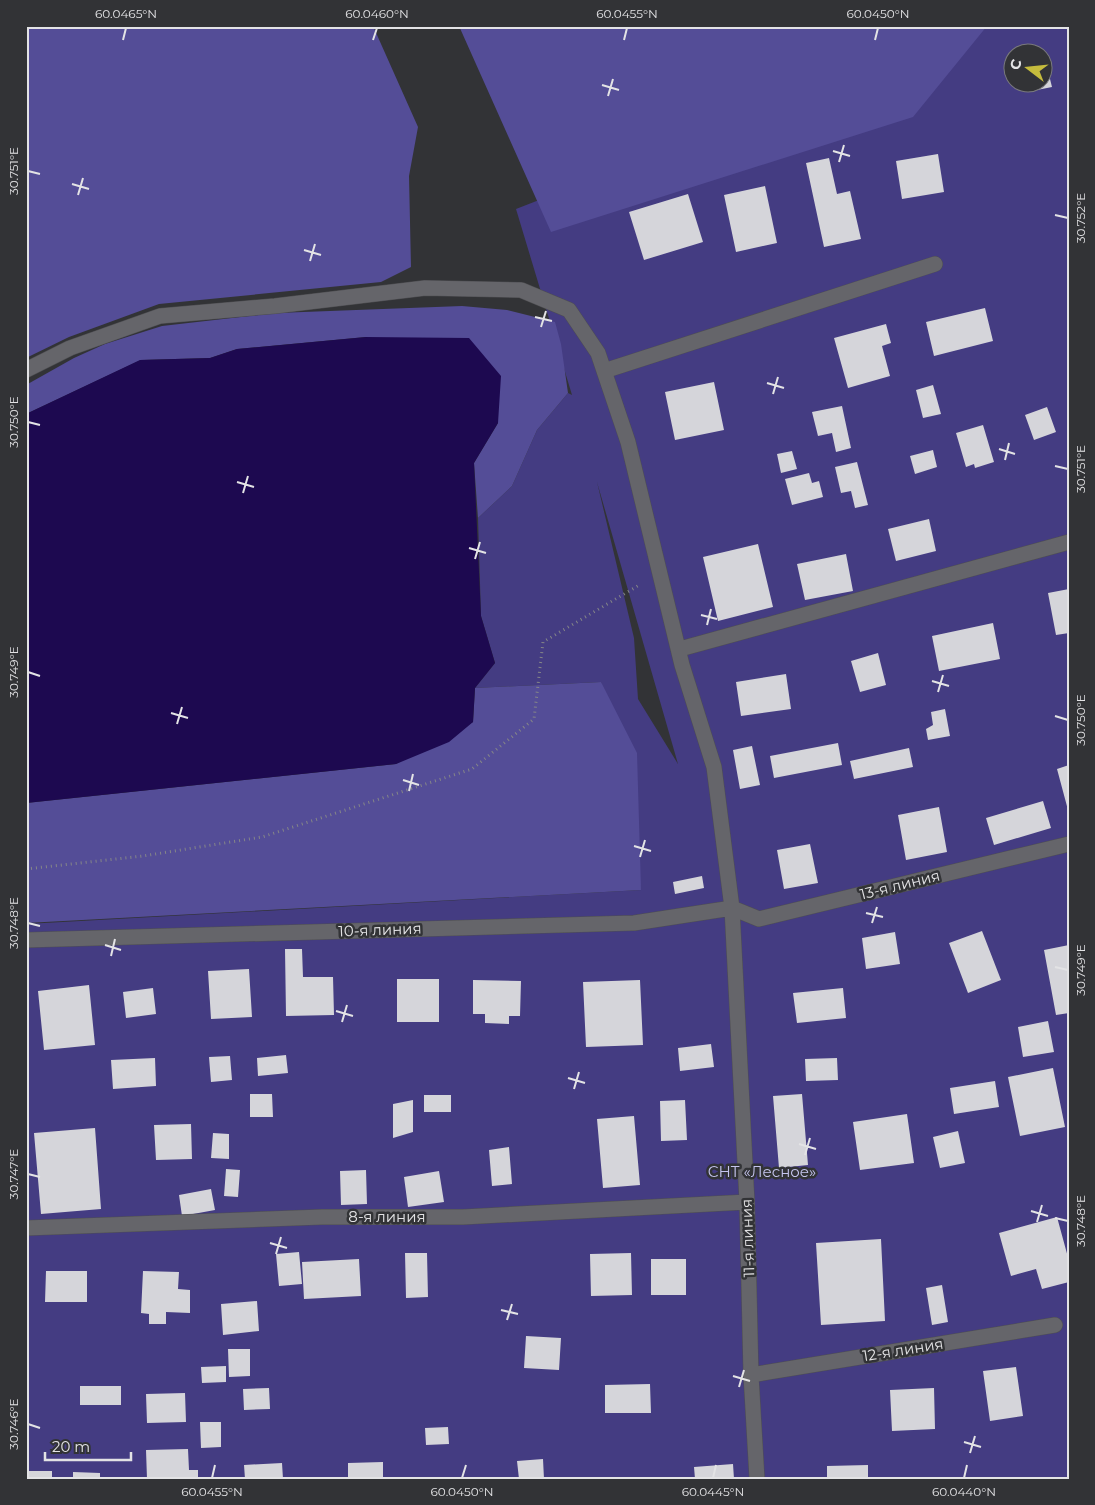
<svg xmlns="http://www.w3.org/2000/svg" width="1095" height="1505" viewBox="0 0 1095 1505" font-family="Montserrat,sans-serif">
  <style>
    .green { fill: #443c82; fill-rule: evenodd }
    .forest { fill: #544d97 }
    .water { fill: #1d0950 }
    .building { fill: #d5d5da }
    .lines { fill: none; stroke-linecap: round; stroke-linejoin: round }
    .minor-casing { stroke: #4e4e52; stroke-width: 16 }
    .path { stroke: #858688; stroke-width: 3; stroke-dasharray: 1 4; stroke-linecap: butt }
    .minor { stroke: #65656a; stroke-width: 15 }
    .ticks { fill: none; stroke: #e3e3e5; stroke-width: 2 }
    .labels { text-anchor: middle; stroke-width: 5; stroke-linejoin: round; paint-order: stroke }
    .street-label { font-size: 15px; fill: #e3e3e5; stroke: #323336 }
    .park-label { font-size: 15px; fill: #c5c5ef; stroke: #323336 }
    .neatline { fill: none; stroke: #e3e3e5; stroke-width: 2 }
    .ticks-label { font-size: 12px; text-anchor: middle; fill: #e3e3e5 }
  </style>
  <rect width="100%" height="100%" fill="#323336"/>
  <path class="green" d="M985 26H1069V1479H26V924L641 890 601 682 475 688 495 663 481 616 478 518 512 486 537 430 568 393 572 395 516 209ZM1012 52H1042V82H1012ZM597 482 678 764 638 699 634 638Z"/>
  <path class="forest" d="M26 26H373L418 127 409 176 411 267 381 282 159 304 69 337 26 358Z
    M459 26H987L913 117 551 232Z
    M462 306 507 310 555 322 561 344 568 393 537 430 512 486 478 518 474 463 498 423 366 337 237 349 210 358 141 360 26 414V385L74 358 105 344 162 326 277 313Z
    M601 682 637 753 641 890 26 923V803L396 764 473 722 475 688Z"/>
  <path class="water" d="M366 337 469 338 501 376 498 423 474 463 481 616 495 663 475 688 473 722 449 742 396 764 26 803V414L140 360 210 358 237 349Z"/>
  <path class="building" d="M1048 71 1052 87 1027 92 1025 82H1042V73Z
    M938 154 944 192 902 199 896 161Z
    M829 158 837 194 850 191 861 239 824 247 806 163Z
    M765 186 777 243 736 252 724 195Z
    M688 194 703 242 644 260 629 212Z
    M985 308 993 341 934 356 926 322Z
    M886 324 891 343 882 346 890 376 848 388 834 338Z
    M714 382 724 430 675 440 665 392Z
    M933 385 941 414 923 418 916 390Z
    M842 406 851 448 836 452 832 433 818 436 812 412Z
    M1047 407 1056 432 1034 440 1025 415Z
    M983 425 994 462 975 468 974 464 966 467 956 433Z
    M933 450 937 467 915 474 910 456Z
    M792 451 797 469 781 473 777 454Z
    M857 462 868 505 855 508 851 491 841 493 835 467Z
    M809 473 812 483 819 481 823 497 792 505 785 479Z
    M929 519 936 551 896 561 888 529Z
    M758 544 773 607 718 621 703 557Z
    M846 554 853 591 805 600 797 564Z
    M1069 589V633L1056 635 1048 593Z
    M993 623 1000 659 939 671 932 636Z
    M878 653 886 685 860 692 851 661Z
    M786 674 791 709 741 716 736 682Z
    M945 709 950 736 928 740 926 729 933 725 931 712Z
    M838 743 842 765 774 778 770 756Z
    M752 746 760 785 740 789 733 750Z
    M909 748 913 767 854 779 850 761Z
    M1069 765V810H1068L1057 769Z
    M1043 801 1051 828 994 845 986 818Z
    M939 807 947 852 906 860 898 815Z
    M810 844 818 883 784 889 777 850Z
    M702 876 704 888 675 894 673 882Z
    M982 931 1001 980 968 993 949 943Z
    M895 932 900 964 866 969 862 938Z
    M1069 945V1013L1056 1015 1044 950Z
    M285 949H302L303 977H333L334 1015 286 1016Z
    M249 969 252 1017 211 1019 208 971Z
    M397 979H439V1022H397Z
    M473 980 521 981 520 1016H509V1024L485 1023V1014H473Z
    M640 980 643 1045 586 1047 583 982Z
    M89 985 95 1045 44 1050 38 991Z
    M153 988 156 1014 126 1018 123 992Z
    M843 988 846 1018 797 1023 793 993Z
    M1048 1021 1054 1052 1023 1057 1018 1027Z
    M711 1044 714 1067 680 1071 678 1048Z
    M286 1055 288 1073 258 1076 257 1058Z
    M230 1056 232 1080 211 1082 209 1057Z
    M155 1058 156 1086 113 1089 111 1060Z
    M837 1058 838 1080 806 1081 805 1059Z
    M1053 1068 1065 1127 1020 1136 1008 1077Z
    M995 1081 999 1107 954 1114 950 1088Z
    M250 1094H272L273 1117H250Z
    M802 1094 808 1165 779 1168 773 1096Z
    M424 1095H451V1112H424Z
    M413 1100V1132L393 1138V1104Z
    M685 1100 687 1140 661 1141 660 1101Z
    M907 1114 914 1163 860 1170 853 1122Z
    M634 1116 640 1185 603 1188 597 1119Z
    M191 1124 192 1159 156 1160 154 1125Z
    M95 1128 101 1209 41 1214 34 1133Z
    M958 1131 965 1163 940 1168 933 1137Z
    M213 1133 229 1134V1159L211 1158Z
    M509 1147 512 1184 492 1186 489 1150Z
    M226 1169 240 1170 238 1197 224 1196Z
    M366 1170 367 1204 341 1205 340 1171Z
    M439 1171 444 1202 408 1207 404 1177Z
    M211 1189 215 1210 182 1216 179 1195Z
    M1057 1217 1069 1261V1282L1042 1289 1036 1269 1011 1276 999 1233Z
    M881 1239 885 1321 821 1325 816 1243Z
    M299 1252 302 1284 279 1286 276 1254Z
    M405 1253H427L428 1297 406 1298Z
    M631 1253 632 1295 591 1296 590 1254Z
    M359 1259 361 1296 304 1299 302 1262Z
    M651 1259H686V1295H651Z
    M46 1271H87V1302H45Z
    M143 1271 179 1272 178 1289 190 1290V1313L166 1312V1324H149V1314L141 1313Z
    M942 1285 948 1322 932 1325 926 1288Z
    M257 1301 259 1331 223 1335 221 1304Z
    M526 1336 561 1338 559 1370 524 1368Z
    M228 1349H250V1376L229 1377Z
    M226 1366V1382L202 1383 201 1367Z
    M1016 1367 1023 1416 990 1421 983 1371Z
    M650 1384 651 1413H605V1385Z
    M80 1386H121V1405H80Z
    M269 1388 270 1409 244 1410 243 1389Z
    M934 1388 935 1429 892 1431 890 1390Z
    M185 1393 186 1422 147 1423 146 1394Z
    M200 1422H221V1447L201 1448Z
    M448 1427 449 1444 426 1445 425 1428Z
    M188 1449 189 1470H198V1479H147L146 1450Z
    M543 1459 544 1479H519L517 1461Z
    M383 1462V1479H348V1463Z
    M282 1463 283 1479H245L244 1465Z
    M733 1464 734 1479H695L694 1467Z
    M868 1465V1479H827V1466Z
    M26 1471H52V1479H26Z
    M73 1472 100 1473V1479H73Z"/>
  <g class="lines">
    <defs>
      <path id="minor" d="M26 370 70 348 160 316 275 306 425 288 521 290 569 310 598 353 628 442 682 665 714 767 732 908 747 1202 751 1375 757 1479
        M604 371 935 264
        M680 649 1069 542
        M732 908 759 919 1069 844
        M26 940 634 923 732 908
        M26 1228 322 1217H463L747 1202
        M751 1375 1055 1325"/>
    </defs>
    <use href="#minor" class="minor-casing"/>
    <path class="path" d="M26 869 143 856 262 837 472 769 534 719 543 642 641 584"/>
    <use href="#minor" class="minor"/>
  </g>
  <path class="ticks" d="M123 40 126 28M373 40 377 28M624 40 627 28M875 40 878 28M602 85 619 90M608 96 613 79M833 151 850 156M839 162 844 145M28 171 40 174M72 184 89 189M78 195 83 178M1055 215 1068 218M304 250 321 255M310 261 315 244M535 317 552 321M541 327 546 311M767 383 784 388M773 394 778 377M28 422 40 425M999 449 1015 454M1005 460 1009 443M1055 466 1068 469M237 482 254 487M243 493 248 476M469 548 486 553M475 559 480 542M701 615 717 619M707 625 711 609M28 672 40 676M932 681 949 686M938 692 943 675M171 713 188 718M1055 716 1068 720M177 724 182 707M403 780 419 785M409 791 413 774M634 846 651 851M640 857 645 840M866 913 883 917M28 923 40 926M872 923 877 907M105 945 121 950M111 956 115 939M1055 967 1068 970M336 1011 353 1016M342 1022 347 1005M568 1078 585 1083M574 1089 579 1072M799 1144 816 1149M805 1155 810 1138M28 1174 40 1177M1031 1211 1048 1216M1055 1218 1068 1221M1037 1222 1042 1205M270 1243 287 1248M276 1254 281 1237M501 1310 518 1314M507 1320 512 1304M733 1376 750 1381M739 1387 744 1370M28 1424 40 1428M964 1442 981 1447M970 1453 975 1436M212 1478 215 1465M462 1478 466 1465M713 1478 716 1465M964 1478 967 1465"/>
  <g class="labels">
    <g class="street-label">
      <text transform="translate(900 885) rotate(-14)" y="5">13-я линия</text>
      <text transform="translate(380 930) rotate(-2)" y="5">10-я линия</text>
      <text x="387" y="1222">8-я линия</text>
      <text transform="translate(748 1238) rotate(-92)" y="5">11-я линия</text>
      <text transform="translate(903 1350) rotate(-9)" y="5">12-я линия</text>
    </g>
    <g class="park-label">
      <text x="762" y="1177">СНТ «Лесное»</text>
    </g>
  </g>
  <rect width="1095" height="1505" fill="none" stroke="#323336" stroke-width="55"/>
  <g transform="translate(1028 68) rotate(286)"><circle r="24" fill="#323336" stroke="#79797c"/>
  <path d="M0-4L9 19L0 12L-9 19Z" fill="#c5bc3d"/>
  <text y="-8" font-size="14" font-weight="bold" text-anchor="middle" fill="#e3e3e5">С</text>
  </g>
  <path d="M45 1452v8h86v-8" fill="none" stroke="#e3e3e5" stroke-width="2.5"/>
  <text x="52" y="1452" font-size="15" fill="#e3e3e5" stroke="#323336" stroke-width="4" paint-order="stroke">20 m</text>
  <rect x="28" y="28" width="1040" height="1450" class="neatline"/>
  <g class="ticks-label">
    <text x="126" y="18">60.0465°N</text>
    <text x="377" y="18">60.0460°N</text>
    <text x="627" y="18">60.0455°N</text>
    <text x="878" y="18">60.0450°N</text>
    <text transform="translate(14 171) rotate(-90)" y="4">30.751°E</text>
    <text transform="translate(1081 218) rotate(-90)" y="4">30.752°E</text>
    <text transform="translate(14 422) rotate(-90)" y="4">30.750°E</text>
    <text transform="translate(1081 469) rotate(-90)" y="4">30.751°E</text>
    <text transform="translate(14 672) rotate(-90)" y="4">30.749°E</text>
    <text transform="translate(1081 720) rotate(-90)" y="4">30.750°E</text>
    <text transform="translate(14 923) rotate(-90)" y="4">30.748°E</text>
    <text transform="translate(1081 970) rotate(-90)" y="4">30.749°E</text>
    <text transform="translate(14 1174) rotate(-90)" y="4">30.747°E</text>
    <text transform="translate(1081 1221) rotate(-90)" y="4">30.748°E</text>
    <text transform="translate(14 1424) rotate(-90)" y="4">30.746°E</text>
    <text x="212" y="1496">60.0455°N</text>
    <text x="462" y="1496">60.0450°N</text>
    <text x="713" y="1496">60.0445°N</text>
    <text x="964" y="1496">60.0440°N</text>
  </g>
</svg>
